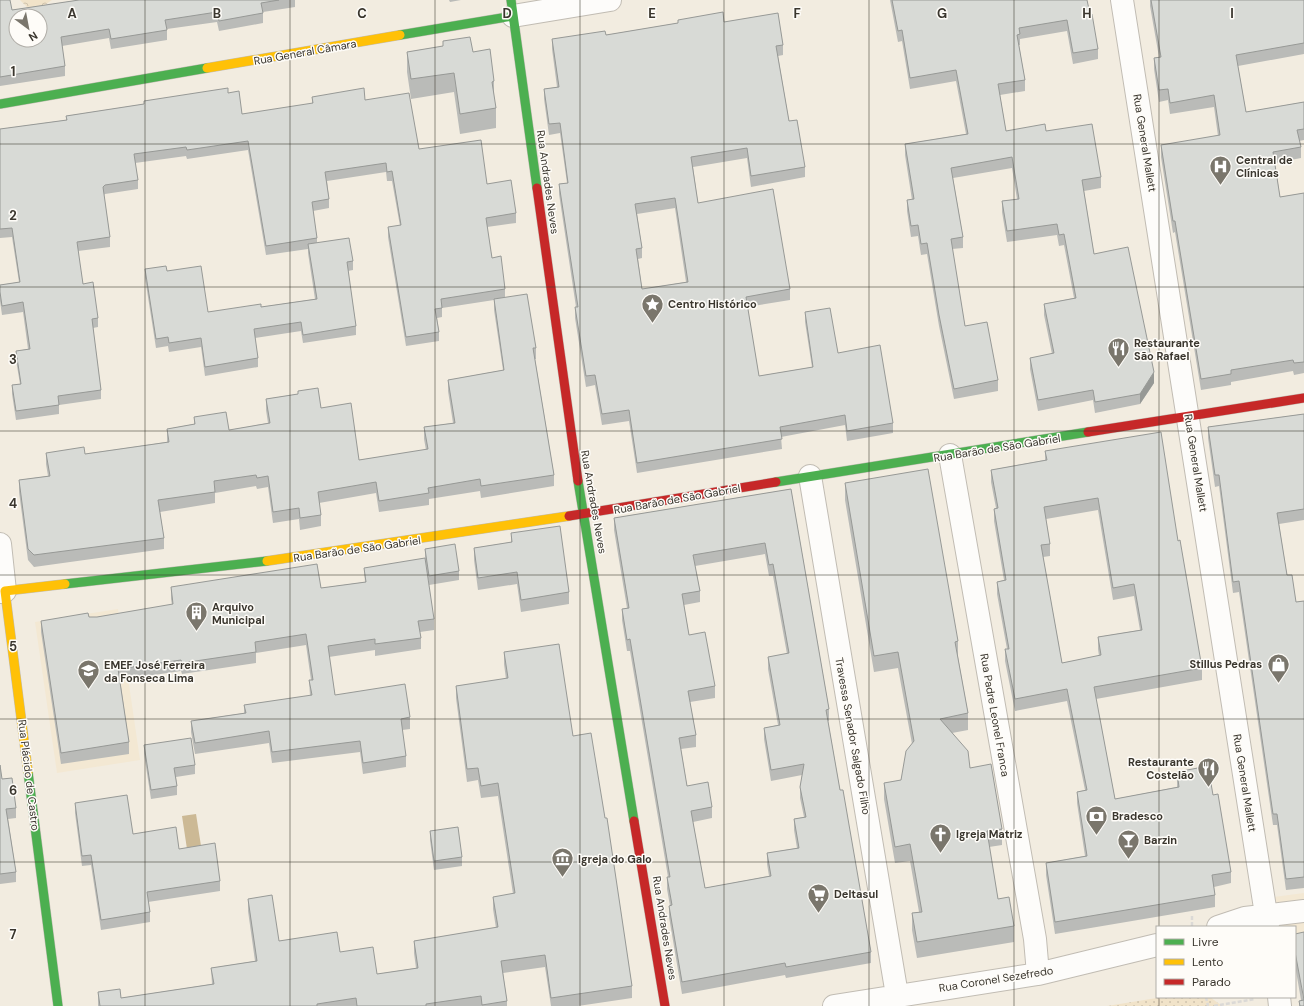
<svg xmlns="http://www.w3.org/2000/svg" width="1304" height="1006" viewBox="0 0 1304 1006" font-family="'DM Sans',sans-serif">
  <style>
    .built { fill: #f3e8d3 }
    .forest { fill: url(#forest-crowns) }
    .park { fill: url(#park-dots) }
    .water { fill: #ccb995 }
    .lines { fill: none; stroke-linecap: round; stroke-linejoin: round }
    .street-casing { stroke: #c1bcb3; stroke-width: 24 }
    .fast-casing { stroke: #c1bcb3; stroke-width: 10 }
    .slow-casing { stroke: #c1bcb3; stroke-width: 10 }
    .jam-casing { stroke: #c1bcb3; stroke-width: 10 }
    .path { stroke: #dbd9d6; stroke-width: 2.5; stroke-dasharray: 4 2; stroke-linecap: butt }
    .street { stroke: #fdfcfa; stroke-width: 22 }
    .fast { stroke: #4caf50; stroke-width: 9 }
    .slow { stroke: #ffc107; stroke-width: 9 }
    .jam { stroke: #c62828; stroke-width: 9 }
    .wall { fill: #babbb8; fill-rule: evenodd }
    .shaded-wall { fill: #979996 }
    .building { fill: #d8dad6; stroke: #979996; fill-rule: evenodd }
    .grid { fill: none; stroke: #3a362e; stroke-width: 1; stroke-opacity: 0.55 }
    .labels { text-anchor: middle; stroke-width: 3; stroke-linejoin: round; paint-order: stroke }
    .street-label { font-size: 11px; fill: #3a362e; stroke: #fefcf8 }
    .poi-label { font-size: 11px; font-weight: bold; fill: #3a362e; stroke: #fefcf8; text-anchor: start }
    .grid-label { font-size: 13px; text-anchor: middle; font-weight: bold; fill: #3a362e; stroke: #fefcf8; stroke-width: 3; stroke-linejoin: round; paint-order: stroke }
  </style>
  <defs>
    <pattern id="forest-crowns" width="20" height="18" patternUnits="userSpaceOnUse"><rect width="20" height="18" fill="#f1e3c9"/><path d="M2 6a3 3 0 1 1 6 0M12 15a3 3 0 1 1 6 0" fill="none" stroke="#cfc3ad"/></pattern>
    <pattern id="park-dots" width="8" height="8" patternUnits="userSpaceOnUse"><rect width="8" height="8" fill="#f1e3c9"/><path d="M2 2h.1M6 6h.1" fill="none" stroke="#cfc3ad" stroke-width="1.8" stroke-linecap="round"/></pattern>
  </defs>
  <rect width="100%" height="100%" fill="#f2ece0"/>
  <path class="built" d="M118 609 140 760 57 773 35 622Z
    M1304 893V939L1295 940V927H1279L1274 897Z"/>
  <path class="forest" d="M20 0H52L33 13Z"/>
  <path class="park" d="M1163 997H1210L1222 1006H1107Z"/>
  <path class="water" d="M196 814 201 846 187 849 182 816Z"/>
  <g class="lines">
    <defs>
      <path id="street" d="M1122 0 1268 927
        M513 16 610 0
        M950 455 1035 939 1038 974
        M810 476 897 995
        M0 544 5 591 0 592
        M1218 927 1245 918 1304 911
        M1279 997 1280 1006
        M834 1006 1038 974 1157 945"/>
      <path id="fast" d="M511 0 537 188
        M400 35 513 16
        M0 104 207 68
        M578 481 634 821
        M776 482 1088 432
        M65 584 267 561
        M28 772 58 1006"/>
      <path id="slow" d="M207 68 400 35
        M267 561 569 516
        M28 772 5 591 65 584"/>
      <path id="jam" d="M537 188 578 481
        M1088 432 1304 398
        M569 516 776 482
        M634 821 665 1006"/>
    </defs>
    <use href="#street" class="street-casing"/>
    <use href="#fast" class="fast-casing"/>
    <use href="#slow" class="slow-casing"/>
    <use href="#jam" class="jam-casing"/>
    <path class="path" d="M1192 926V916
      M1206 997 1208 1006
      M1214 1006 1255 999"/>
    <use href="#street" class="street"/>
    <use href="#fast" class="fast"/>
    <use href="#slow" class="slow"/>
    <use href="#jam" class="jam"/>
  </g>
  <path class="wall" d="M0 0 12 10 79 0H295V7L263 12V23L219 31 217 22 167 29V40L111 49 109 38 62 46 65 66V76L0 86Z
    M449 0H461L450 2Z
    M890 0H1087L1090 14 1098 49V59L1073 64 1067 31 1020 39V45H1019L1025 80V91L1000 95 1006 131H1046L1101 177V188L1084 191 1094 254 1154 383 1140 404 1095 413 1093 400 1038 411 1030 369V358L1052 354 1044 315V304L1074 298 1064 245 1059 246 1057 235 1007 242 1002 212V201L1017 199 1012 168 953 178 963 237V248L952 249 965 326 998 380V391L954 399 939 326 927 254 921 255 918 236 911 237 907 211V200H912L905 155V144L966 134 956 81 910 89 902 41 898 42Z
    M1150 0H1304V54L1238 66 1246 112 1304 102V95V140L1299 141 1301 147V158L1275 163 1280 197 1304 193V373L1294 375 1293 371 1231 382V385L1201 390 1175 232 1173 233 1161 157V145L1218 136 1214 107 1170 114 1168 100 1159 102 1154 69V58L1159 57 1150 6Z
    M678 20 724 22 783 45V55L778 56 789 121 805 167V177L751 187 747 158 693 167 698 203 790 289V300L747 307 759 376 812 367 805 322V312L893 423V433L847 441 845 425 781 437 782 449 637 473 629 421 602 425 595 385 586 387 575 318V307H576L559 194V184L567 183 560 133 549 135 544 99V89L557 87 552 49V39L606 35 678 23ZM675 208 686 282 642 289 638 259 642 258V248L637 214Z
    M443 41 473 52 494 81V100L496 108V128L460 134 454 92 411 99 407 72V52L443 46Z
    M228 93 242 114 312 104V97L365 100 419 149 487 184 516 213V223L487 227 492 258 505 289V297L536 348V359H535L554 475V486L481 498 480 491 429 499V505L379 512 376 493 319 503 321 515V526L300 530 299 519 273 523 268 487 257 489 256 486 215 493V503L160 512 164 538V549L34 567 28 560 19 492V480L48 476 46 464V453L85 454 167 442V429L194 424V417L229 430 268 423 266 410V399L298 394V391L321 408 359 460 426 450 424 439V427L453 423 448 391V380L503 370 494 310V300L442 308V317L437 318 439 332V341L406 346 388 237V227L400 226 392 181H387L386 172 327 181 329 199V208L313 211 317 238V243L353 261V270L348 271 356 326V335L303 343 301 331 255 338 258 358V367L205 376 201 347 169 352 168 346 156 348 145 278V269L167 271 208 312 261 307 315 299 308 253V249L266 255 248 150 187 159 186 156 135 163 138 180V189L105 194 104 195 110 237V247L78 251 83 284 98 318V327L93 328 101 390V399L59 405V414L16 420 12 394V385L20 384 16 360V351L28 349 23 312 2 315 0 301V285L19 282 12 237 0 238V129L66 120V116L144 104V101Z
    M1304 414V520L1279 524 1287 575 1296 602 1304 601V888L1286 890 1277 825H1273L1239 592 1233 593 1219 486 1215 487 1208 438V427Z
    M1045 451 1178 541 1202 668V680L1096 699 1115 799 1177 787V772L1213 795 1231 872V883L1214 887 1215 895V907L1055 934 1046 875V863L1085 856 1077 803V792L1085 790 1067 701 1015 711 1005 661V649H1007L997 594V582L1004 580 994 521V509L996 508 991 482V470L1045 460ZM1098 510 1113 600 1134 596 1140 630 1098 637V649L1099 656 1062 663 1043 557 1050 556V544L1046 519Z
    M845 483 958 641V657L968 713V730L952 733 1002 829V845L989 847 998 899 1014 926V942L917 958 912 930V913L919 912 910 861 895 863 884 799V783L901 780 912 744 898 668 874 672 845 500Z
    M791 489 829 709V721H828L840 790 871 952V963L786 978 785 975 682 994 669 917V906H670L667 889V877H668L630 651H627L622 620V609L627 608 614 530V518ZM765 554 769 576H773L787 654 768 657V669L778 725 764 728V739L771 781 802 775 800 787V798L804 817 794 819V830L797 848 767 853V864L769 876 705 888 693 822 712 818V807L687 786 681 749 696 747V735L690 702 715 698V686L689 635 684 605 700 602V591L695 566Z
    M511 533 569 592V604L521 612 517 584 478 590 474 560V548L511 542Z
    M425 549 459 571V580L429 585 425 558Z
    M364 568 434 619V630L420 632 421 638V649L375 656V650L329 657 335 695 410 717V729L402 730 406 756V767L363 774 360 752 272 763 269 743 195 754 191 732V721L244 713V705L310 696 309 680H311L306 645 256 653V663L182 674 181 671 120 680 129 742V754L61 764 41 632V621L97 617 172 605 171 599V587L321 588 365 582Z
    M504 652 573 736 605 818 632 986V998L578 1006H551L545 967 503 973 507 1001V1006H98V992L121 998 212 984 211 968 255 961 248 911V899L279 941 340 952 377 974 416 968 414 953V941L496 928 493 909V897L513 894 498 796 481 798 478 780 467 782 456 698V686L506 679 504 664Z
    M144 745 195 765V774L176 777 177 786V795L151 799 144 754Z
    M0 765 2 779 16 808V818L8 819 16 872V882L0 884Z
    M75 803 133 834 179 849 220 881V891L148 902 150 912V922L101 930 91 865 82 866 75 813Z
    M430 831 462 857V866L434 870 430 840Z
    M1295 934 1304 1006H1299V1001L1301 1000 1295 965Z"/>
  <path class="shaded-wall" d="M1154 372V383L1140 404V394Z"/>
  <path class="building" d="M0 0H10L12 10 79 0H279L261 3 263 13 219 21 217 12 165 20 167 30 111 39 109 29 61 37 65 66 0 77ZM16 16H40V40H16Z
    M892 0H1087L1090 14H1092L1098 49 1073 53 1067 20 1019 28 1020 34 1017 35 1025 80 998 84 1006 131 1045 124 1046 131 1092 124 1101 177 1082 180 1094 254 1128 247 1154 372 1140 394 1095 402 1093 390 1038 400 1030 358 1054 353 1044 304 1076 298 1064 234 1059 235 1057 224 1007 231 1002 201 1019 199 1012 157 951 168 963 237 951 239 965 326 987 322 998 380 954 389 939 315 927 243 921 244 918 225 911 226 907 200 914 199 905 144 968 134 956 70 910 78 902 30 898 31Z
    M1151 0H1304V43L1236 55 1246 112 1304 102V129L1297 130 1301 147 1273 152 1280 197 1304 193V362L1294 363 1293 360 1231 370V374L1201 379 1175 221H1173L1161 145 1220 135 1214 95 1170 103 1168 89 1159 90 1154 58 1161 57Z
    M723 12 724 22 778 13 783 45 776 46 789 121 797 120 805 167 751 176 747 148 691 157 698 203 773 189 790 289 746 297 759 376 813 367 805 312 830 308 838 353 880 345 893 423 847 431 845 415 780 427 782 439 637 463 629 410 602 414 595 375 586 376 575 307H578L559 184 568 183 560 123 549 124 544 89 559 87 552 39 605 31 606 35 678 23V20ZM675 198 688 282 642 289 636 249 642 248 635 204Z
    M470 37 473 52 490 49 494 81 492 82 496 108 460 114 454 73 411 79 407 52 443 46V41Z
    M228 88V93L239 91 242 114 313 103 312 97 364 88 365 100 409 93 419 149 481 140 487 184 511 180 516 213 486 218 492 258 501 256 505 289 441 299 442 308 435 309 439 332 406 337 388 227 401 225 392 171 387 172 386 163 325 172 329 199 312 202 317 238 266 246 248 141 187 150 186 147 134 154 138 180 105 185 103 187 110 237 77 242 83 284 93 282 98 318 92 319 101 390 58 396 59 405 16 411 12 385 21 384 16 351 30 349 23 302 2 306 0 292V285L20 282 12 228 0 229V129L67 120 66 116 144 104V101Z
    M349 238 353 261 347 262 356 326 303 335 301 322 254 329 258 358 205 367 201 338 169 343 168 337 156 339 145 269 166 266 167 271 201 266 208 312 261 304V307L317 299 308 244Z
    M527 294 536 348H533L554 475 481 486 480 479 428 488 429 493 379 501 376 482 318 492 321 515 300 518 299 508 273 512 268 476 257 478 256 475 214 481 215 492 158 500 164 538 34 555 28 549 19 480 50 476 46 453 84 447 85 454 169 442 167 429 195 424 194 417 226 412 229 430 270 423 266 399 298 394V391L318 388 321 408 351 403 359 460 428 449 424 427 455 423 448 380 504 370 494 299Z
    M1304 414V509L1277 513 1287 575H1292L1296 602 1304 601V877L1286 879 1277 814H1273L1239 581 1233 582 1219 475H1215L1208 427Z
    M1161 432 1178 541 1180 540 1202 668 1094 687 1115 799 1179 787 1177 772 1208 766 1213 795 1218 794 1231 872 1212 875 1215 895 1055 922 1046 863 1087 856 1077 792 1087 790 1067 689 1015 699 1005 649H1009L997 582 1006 580 994 509 998 508 991 470 1047 460 1045 451ZM1098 498 1113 588 1134 584 1142 630 1098 637 1101 655 1062 663 1041 545 1050 544 1044 507Z
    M928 469 958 641 955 642 968 713 940 719 968 751 970 768 991 764 1002 829 987 831 998 899 1009 897 1014 926 917 942 912 913 922 912 910 844 895 847 884 783 901 780 906 751 914 741 898 652 874 656 845 483Z
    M791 489 829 709 826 710 840 790H843L871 952 786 967 785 963 682 982 669 906 672 905 667 877H670L630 639 627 640 622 609 629 608 614 518ZM765 543 769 565 773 564 789 653 768 657 780 725 764 728 771 770 804 764 800 787 806 817 794 819 799 848 767 853 771 876 705 888 691 811 712 807 708 782 687 786 679 738 696 735 688 691 715 686 705 632 689 635 682 594 700 591 693 555Z
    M560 526 569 592 521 600 517 572 478 578 474 548 512 542 511 533Z
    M455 544 459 571 429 576 425 549Z
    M425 558 434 619 418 621 421 638 375 644V639L328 646 335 695 405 684 410 717 401 719 406 756 363 763 360 741 272 752 269 731 195 743 191 721 246 713 244 705 312 695 309 680H313L306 634 255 642 256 652 182 663 181 660 118 669 129 742 61 753 41 621 88 613 89 617H97L173 604 171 587 317 564 321 588 366 582 364 568Z
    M559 644 573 736 591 733 605 818H607L632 986 551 998 545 955 501 961 507 1001 482 1005 481 996 426 1004V1006H357L356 998 317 1004V1006H100L98 992 120 989 121 998 214 984 211 968 257 961 248 899 272 895 279 941 337 932 340 952 373 947 377 974 418 968 414 941 498 927 493 897 515 893 498 783 481 786 478 768 467 769 456 686 508 678 504 652Z
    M191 738 195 765 174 768 177 786 151 790 144 745Z
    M0 765 2 779 12 778 16 808 6 809 16 872 0 874Z
    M127 795 133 834 176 827 179 849 215 843 220 881 147 892 150 912 101 920 91 855 82 856 75 803Z
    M458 827 462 857 434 861 430 831Z
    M1304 932V1006H1300L1299 1001 1304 1000 1295 952V934Z"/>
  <path class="grid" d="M145 0V1006M290 0V1006M435 0V1006M580 0V1006M724 0V1006M869 0V1006M1014 0V1006M1159 0V927M0 144H1304M0 287H1304M0 431H1304M0 575H1304M0 719H1304M0 862H1304M1159 997V1006"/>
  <defs>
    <symbol id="hospital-pin" viewBox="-11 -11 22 30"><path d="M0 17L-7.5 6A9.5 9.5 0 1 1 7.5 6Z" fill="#7a766c" stroke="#fefcf8"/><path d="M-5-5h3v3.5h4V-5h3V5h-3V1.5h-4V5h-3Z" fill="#fff"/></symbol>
    <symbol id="sight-pin" viewBox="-11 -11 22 30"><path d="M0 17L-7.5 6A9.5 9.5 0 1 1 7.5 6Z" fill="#7a766c" stroke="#fefcf8"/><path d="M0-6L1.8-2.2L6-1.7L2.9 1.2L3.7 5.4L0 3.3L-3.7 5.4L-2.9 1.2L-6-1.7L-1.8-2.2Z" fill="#fff"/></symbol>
    <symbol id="restaurant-pin" viewBox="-11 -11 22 30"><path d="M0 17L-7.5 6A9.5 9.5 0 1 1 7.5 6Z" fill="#7a766c" stroke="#fefcf8"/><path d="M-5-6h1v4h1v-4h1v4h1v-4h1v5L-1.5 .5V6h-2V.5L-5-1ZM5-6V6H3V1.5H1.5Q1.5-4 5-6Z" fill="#fff"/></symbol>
    <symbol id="building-pin" viewBox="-11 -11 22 30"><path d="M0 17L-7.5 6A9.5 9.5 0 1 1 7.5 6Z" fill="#7a766c" stroke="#fefcf8"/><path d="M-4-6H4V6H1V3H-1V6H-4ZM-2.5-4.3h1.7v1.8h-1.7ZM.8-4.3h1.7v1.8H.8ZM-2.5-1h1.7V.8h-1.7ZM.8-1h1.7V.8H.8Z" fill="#fff"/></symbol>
    <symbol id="shop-pin" viewBox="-11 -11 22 30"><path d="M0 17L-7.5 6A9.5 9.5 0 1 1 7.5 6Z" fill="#7a766c" stroke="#fefcf8"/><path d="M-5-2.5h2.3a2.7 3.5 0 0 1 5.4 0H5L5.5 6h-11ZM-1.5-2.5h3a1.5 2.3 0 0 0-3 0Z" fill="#fff"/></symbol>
    <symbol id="school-pin" viewBox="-11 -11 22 30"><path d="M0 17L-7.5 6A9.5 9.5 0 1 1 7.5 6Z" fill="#7a766c" stroke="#fefcf8"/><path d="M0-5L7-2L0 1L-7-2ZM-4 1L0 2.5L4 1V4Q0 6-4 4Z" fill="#fff"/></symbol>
    <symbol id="bank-pin" viewBox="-11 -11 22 30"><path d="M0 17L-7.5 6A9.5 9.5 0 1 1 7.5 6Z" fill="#7a766c" stroke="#fefcf8"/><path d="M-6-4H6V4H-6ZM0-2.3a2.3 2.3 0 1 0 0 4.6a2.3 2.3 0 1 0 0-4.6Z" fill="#fff"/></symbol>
    <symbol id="church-pin" viewBox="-11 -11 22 30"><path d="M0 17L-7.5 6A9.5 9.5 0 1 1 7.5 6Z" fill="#7a766c" stroke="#fefcf8"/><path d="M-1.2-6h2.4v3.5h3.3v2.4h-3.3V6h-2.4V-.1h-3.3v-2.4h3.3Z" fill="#fff"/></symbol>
    <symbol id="bar-pin" viewBox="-11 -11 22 30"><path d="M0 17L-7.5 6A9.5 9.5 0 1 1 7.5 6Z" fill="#7a766c" stroke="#fefcf8"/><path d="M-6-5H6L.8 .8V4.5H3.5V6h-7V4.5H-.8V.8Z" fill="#fff"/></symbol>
    <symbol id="museum-pin" viewBox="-11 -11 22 30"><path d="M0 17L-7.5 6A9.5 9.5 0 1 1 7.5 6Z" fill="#7a766c" stroke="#fefcf8"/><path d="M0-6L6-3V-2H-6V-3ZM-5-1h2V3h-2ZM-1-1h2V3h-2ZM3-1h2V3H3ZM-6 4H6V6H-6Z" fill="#fff"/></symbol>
    <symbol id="supermarket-pin" viewBox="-11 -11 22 30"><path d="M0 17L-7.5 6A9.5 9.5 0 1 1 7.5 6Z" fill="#7a766c" stroke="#fefcf8"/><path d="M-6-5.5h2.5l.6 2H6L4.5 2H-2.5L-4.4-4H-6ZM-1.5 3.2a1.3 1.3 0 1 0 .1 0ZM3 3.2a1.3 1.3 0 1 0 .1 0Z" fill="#fff"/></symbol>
  </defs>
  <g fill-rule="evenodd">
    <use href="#hospital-pin" x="1208" y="154" width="25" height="34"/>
    <use href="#sight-pin" x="640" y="292" width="25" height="34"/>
    <use href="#restaurant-pin" x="1106" y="336" width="25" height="34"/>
    <use href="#building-pin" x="184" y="600" width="25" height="34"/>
    <use href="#shop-pin" x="1266" y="652" width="25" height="34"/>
    <use href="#school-pin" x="76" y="658" width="25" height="34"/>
    <use href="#restaurant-pin" x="1196" y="756" width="25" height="34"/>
    <use href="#bank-pin" x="1084" y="804" width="25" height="34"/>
    <use href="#church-pin" x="928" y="822" width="25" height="34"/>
    <use href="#bar-pin" x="1116" y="828" width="25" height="34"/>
    <use href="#museum-pin" x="550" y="846" width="25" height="34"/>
    <use href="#supermarket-pin" x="806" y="882" width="25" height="34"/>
  </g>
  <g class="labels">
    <g class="street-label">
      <text transform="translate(305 52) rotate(-10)" y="4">Rua General Câmara</text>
      <text transform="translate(1145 143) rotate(81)" y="4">Rua General Mallett</text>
      <text transform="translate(548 182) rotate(82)" y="4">Rua Andrades Neves</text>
      <text transform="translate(997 448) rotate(-9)" y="4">Rua Barão de São Gabriel</text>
      <text transform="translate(1196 463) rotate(81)" y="4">Rua General Mallett</text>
      <text transform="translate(677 499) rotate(-10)" y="4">Rua Barão de São Gabriel</text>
      <text transform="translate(594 502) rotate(80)" y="4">Rua Andrades Neves</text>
      <text transform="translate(357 549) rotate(-8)" y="4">Rua Barão de São Gabriel</text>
      <text transform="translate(995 715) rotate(80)" y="4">Rua Padre Leonel Franca</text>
      <text transform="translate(853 736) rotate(80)" y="4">Travessa Senador Salgado Filho</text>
      <text transform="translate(29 775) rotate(83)" y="4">Rua Plácido de Castro</text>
      <text transform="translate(1245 783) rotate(81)" y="4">Rua General Mallett</text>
      <text transform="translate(665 928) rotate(81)" y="4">Rua Andrades Neves</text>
      <text transform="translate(996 979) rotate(-9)" y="4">Rua Coronel Sezefredo</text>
    </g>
    <g class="poi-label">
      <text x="1236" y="164">Central de<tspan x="1236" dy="13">Clínicas</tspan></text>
      <text x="668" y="308">Centro Histórico</text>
      <text x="1134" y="347">Restaurante<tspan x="1134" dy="13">São Rafael</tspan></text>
      <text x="212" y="611">Arquivo<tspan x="212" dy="13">Municipal</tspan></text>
      <text x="1262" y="668" text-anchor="end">Stillus Pedras</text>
      <text x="104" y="669">EMEF José Ferreira<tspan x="104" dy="13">da Fonseca Lima</tspan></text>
      <text x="1194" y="766" text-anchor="end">Restaurante<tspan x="1194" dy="13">Costelão</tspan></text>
      <text x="1112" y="820">Bradesco</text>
      <text x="956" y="838">Igreja Matriz</text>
      <text x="1144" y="844">Barzin</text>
      <text x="578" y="863">Igreja do Galo</text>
      <text x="834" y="898">Deltasul</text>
    </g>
  </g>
  <g class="grid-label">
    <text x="72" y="18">A</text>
    <text x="217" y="18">B</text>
    <text x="362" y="18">C</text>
    <text x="507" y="18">D</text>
    <text x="652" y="18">E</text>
    <text x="797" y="18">F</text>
    <text x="942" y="18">G</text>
    <text x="1087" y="18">H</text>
    <text x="1232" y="18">I</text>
    <text x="13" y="76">1</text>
    <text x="13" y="220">2</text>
    <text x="13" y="364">3</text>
    <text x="13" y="508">4</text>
    <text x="13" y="651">5</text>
    <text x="13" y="795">6</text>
    <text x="13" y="939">7</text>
  </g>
  <rect x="1156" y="926" width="140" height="72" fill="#fefcf8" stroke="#b0ada7"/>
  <rect x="1164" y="939" width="20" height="6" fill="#4caf50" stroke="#b0ada7"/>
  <text x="1192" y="946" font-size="12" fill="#3a362e">Livre</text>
  <rect x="1164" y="959" width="20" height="6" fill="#ffc107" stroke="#b0ada7"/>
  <text x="1192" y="966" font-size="12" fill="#3a362e">Lento</text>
  <rect x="1164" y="979" width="20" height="6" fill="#c62828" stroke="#b0ada7"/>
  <text x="1192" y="986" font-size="12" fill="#3a362e">Parado</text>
  <g transform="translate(28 28) rotate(148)"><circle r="19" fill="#fefcf8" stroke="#b0ada7"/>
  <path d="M0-3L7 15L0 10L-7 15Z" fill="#7a766c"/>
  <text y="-6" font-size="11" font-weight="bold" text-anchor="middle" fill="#3a362e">N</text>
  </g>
</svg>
